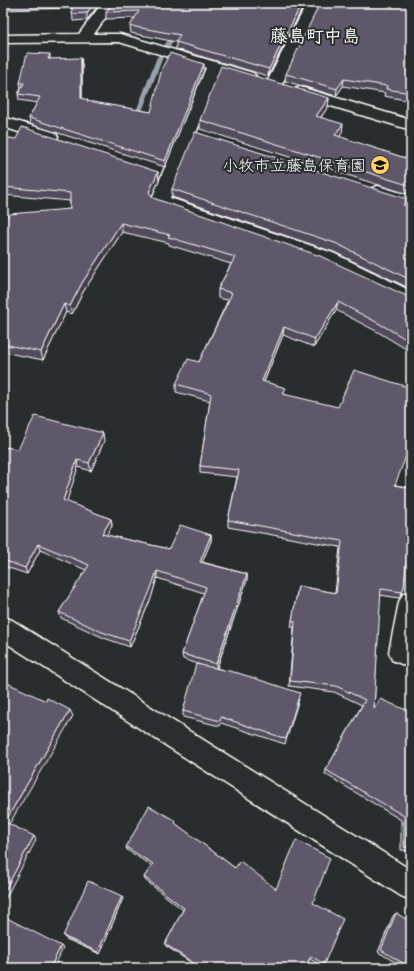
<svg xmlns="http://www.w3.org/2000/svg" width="414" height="971" viewBox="0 0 414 971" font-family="Caveat,'Klee One',sans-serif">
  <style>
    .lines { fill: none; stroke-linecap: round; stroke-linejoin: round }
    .stream { fill: #98a2ac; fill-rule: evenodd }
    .minor-casing { stroke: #fff; stroke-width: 3 }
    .minor { fill: #2a2d2e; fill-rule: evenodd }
    .wall { fill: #514c5b; stroke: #fff }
    .shaded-wall { fill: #423e4a; stroke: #fff }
    .building { fill: #5e586a; stroke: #fff }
    .labels { text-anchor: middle; stroke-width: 4; stroke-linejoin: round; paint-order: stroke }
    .far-poi-label { font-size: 16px; fill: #fff; stroke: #2a2d2e; text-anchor: end }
    .far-quarter-label { font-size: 18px; font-weight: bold; fill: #fff; stroke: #2a2d2e }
  </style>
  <rect width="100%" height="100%" fill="#2a2d2e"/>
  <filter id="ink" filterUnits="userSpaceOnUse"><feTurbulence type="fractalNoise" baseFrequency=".025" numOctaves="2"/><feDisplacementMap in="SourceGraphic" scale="8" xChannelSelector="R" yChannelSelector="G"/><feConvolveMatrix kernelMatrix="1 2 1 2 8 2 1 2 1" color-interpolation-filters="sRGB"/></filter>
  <g filter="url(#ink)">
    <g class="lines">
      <path class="stream" d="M176 30 179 32 170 46 165 47 164 46 174 31Z
        M160 55 163 57 139 119 136 121 134 120 133 119 157 57Z"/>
      <defs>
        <path id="minor" d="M102 3H116L94 34H120L253 73 256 76 253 79 248 81 220 73 170 198 333 253 411 291V306L319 263 154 205 151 201 206 68 119 42 3 43V35L79 34Z
          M307 3H321L282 84 280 87 274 89 268 87 266 84Z
          M300 87 411 120V130L294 95 292 92 294 89Z
          M3 117 56 133 58 137 56 141 50 142 3 127Z
          M378 186 411 196V208L372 196 369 192 372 188Z
          M411 591V668L392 660 389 652 399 602 403 594Z
          M3 617 12 620 411 870V900L401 896 3 641Z"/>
      </defs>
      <use href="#minor" class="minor-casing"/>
      <use href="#minor" class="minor"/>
    </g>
    <path class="wall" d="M3 3H100L87 20 73 21 72 8 4 10Z
      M112 3H305L268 76 176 49V42L131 33 130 26 135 18 106 19V12Z
      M411 3V101L384 96 385 93 343 86 336 96 285 81 286 74Z
      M50 54V59L82 64V98L89 102 151 112 204 70 165 167 30 124 29 118 37 103 19 100 18 94 21 89 20 83Z
      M329 98 328 107 321 117 342 133 339 137 411 160V195L200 129V120Z
      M3 137 158 172 159 181 152 196 153 198 411 298V352L378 332 336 310 314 347 283 335 264 382 285 394 396 485 411 488V550L407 549 404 587 399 598 380 595 374 709 411 712V851L401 850V820L325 774 326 770 362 705 334 692 289 686 294 627H291L298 586 335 593 340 547 228 527V520L237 477 200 473V466L210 401 176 392V384L199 362 228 300 218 298V289L231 264 169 245V243L122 232 83 292 72 314 66 312 43 360 3 352V221L70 209V201L3 195Z
      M172 189 407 199 405 206 411 207V289L334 252 172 197Z
      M104 441 91 471 78 467 66 502 111 519 112 526 106 535 169 549 211 535V541L202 562 247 574V580L217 668 299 699 285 744 221 723 220 726 183 717V711L201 665 183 659 182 654 204 593 157 578 151 598 130 647 104 638 61 618 59 612 86 570 40 550 27 574 3 566V447L18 449Z
      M177 825 235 868 276 889 313 903 324 964 322 966 310 959 305 968H199L166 946 165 944 183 910 145 880 144 877 152 866 127 850 126 847Z
      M123 898 100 954 66 939 63 936Z
      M396 913 411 968H405L378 952 393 916Z"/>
    <path class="shaded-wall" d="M94 3H100L87 20V13Z
      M302 3H305L268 76 269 69Z
      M81 58 82 64V104L81 98Z
      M204 64V70L165 167V161Z
      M344 79 343 86 336 96 337 89Z
      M329 98 328 107 315 125 316 116Z
      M343 124 342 133 334 144 335 135Z
      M158 172 159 181 150 200 149 192Z
      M407 199 405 208 403 205Z
      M121 223 122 232 83 292 72 314 70 306 82 283Z
      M338 302 336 310 314 347 315 339Z
      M64 304 66 312 43 360 41 352Z
      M284 327 283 335 261 389 262 381Z
      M103 433 104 441 91 471 89 463Z
      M77 460 78 467 65 507 63 500Z
      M111 519 112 526 103 541 102 534Z
      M211 535V541L200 568V562Z
      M38 544 40 550 27 574 25 568Z
      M157 571V578L151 598 130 647 129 641Z
      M247 574V580L216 670V664Z
      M70 710 73 716 8 826 5 822Z
      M34 836 36 840 3 903V894Z
      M122 896 123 898 100 954 98 952Z
      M61 946 63 948 54 968H50Z"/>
    <path class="building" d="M72 3H94L87 13 72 14Z
      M112 3H302L269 69 176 42 180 35 130 26 139 11 106 12Z
      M320 3H411V93L386 89 387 86 344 79 337 89 286 74Z
      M27 53 50 54 48 59 81 58V98L88 100 87 101 151 112 162 68 170 53 204 64 165 161 29 118 40 97 18 94 24 83H20Z
      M221 66 329 98 316 116 343 124 335 135 411 160V186L200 120Z
      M22 127 158 172 149 192 153 198 320 256 411 298V342L380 324 338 302 315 339 284 327 262 381 286 388 283 394 338 407 354 370 411 388V443L395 485 411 488V542L408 541 404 587 402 592 381 589 374 709 380 699 411 712V848L404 847V816L326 770 365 700 336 686 290 681 295 621H292L298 586 336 593 342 541 228 520 239 470 200 466 211 394 176 384 188 359 199 362 232 293 218 289 235 257 168 237 170 235 121 223 82 283 70 306 64 304 41 352 3 344V221L9 214 70 209V193L3 187V137L16 139Z
      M195 132 407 199 403 205 411 207V280L335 243 172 189Z
      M35 416 103 433 89 463 77 460 63 500 111 519 102 534 169 549 180 525 211 535 200 562 247 574 216 664 182 654 206 587 157 571 150 591 129 641 102 632 59 612 89 565 38 544 25 568 3 560V447L18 449Z
      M196 664 238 673 300 693 286 739 221 717 220 721 183 711Z
      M3 681 46 701 47 698 70 710 5 822 34 836 3 894Z
      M149 806 176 821 175 823 235 868 240 861 276 889 296 840 330 858 313 903 343 919 324 964 311 956 305 968H201L165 944 184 908 144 877 153 864 126 847Z
      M88 881 122 896 98 952 63 936Z
      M396 913 411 922V968L381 950Z
      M3 916 61 946 50 968H3Z"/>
  </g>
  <defs>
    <symbol id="school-disc" viewBox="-11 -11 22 22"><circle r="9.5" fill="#ffd166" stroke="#2a2d2e"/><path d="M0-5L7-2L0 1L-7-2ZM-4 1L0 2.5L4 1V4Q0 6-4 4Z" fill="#111"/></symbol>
  </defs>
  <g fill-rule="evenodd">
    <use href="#school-disc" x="369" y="154" width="22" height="22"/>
  </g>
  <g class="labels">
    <g class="far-poi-label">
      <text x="366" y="171">小牧市立藤島保育園</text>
    </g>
    <g class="far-quarter-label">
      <text x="315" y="42">藤島町中島</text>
    </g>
  </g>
  <rect width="414" height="971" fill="none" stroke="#2a2d2e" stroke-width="16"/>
  <rect x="8" y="8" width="398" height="955" fill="none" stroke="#fff" stroke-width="1.5" filter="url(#ink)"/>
</svg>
